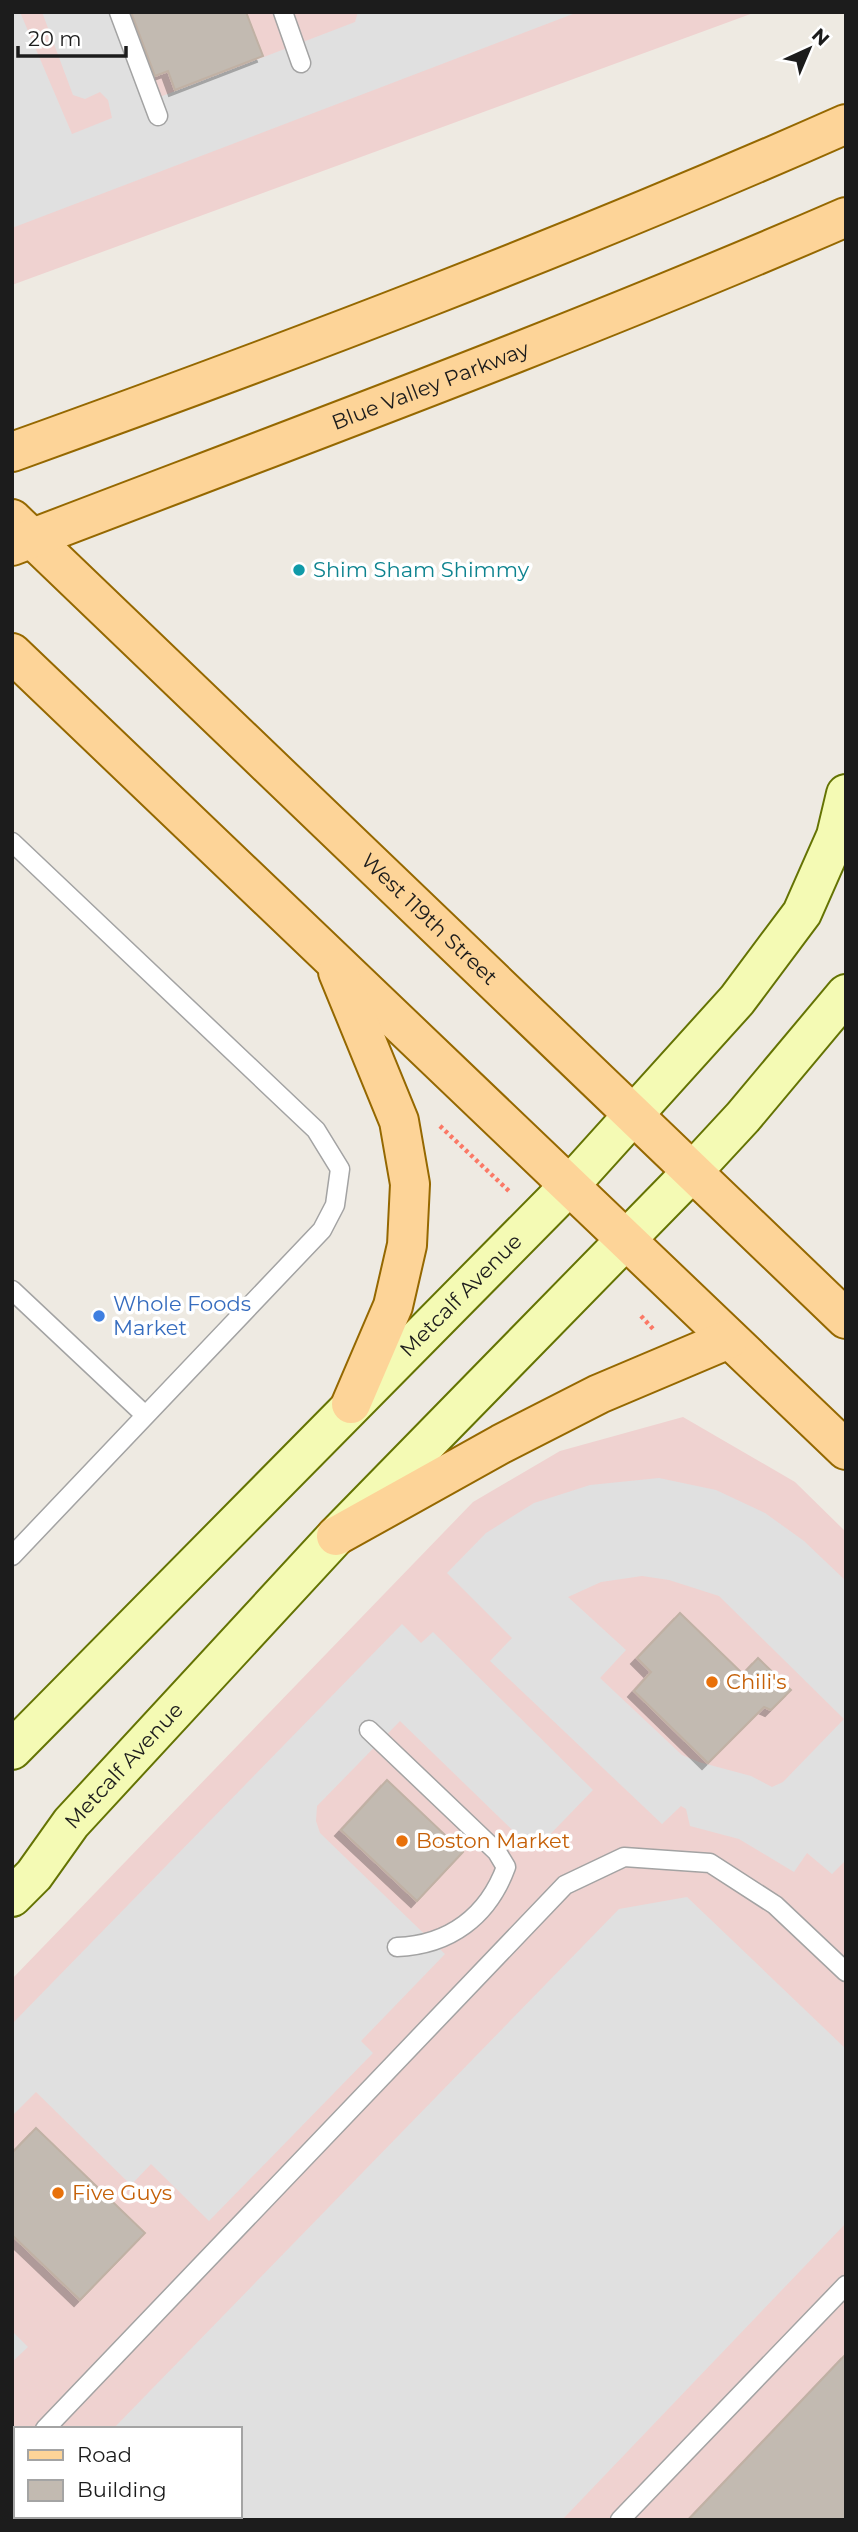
<svg xmlns="http://www.w3.org/2000/svg" width="858" height="2532" viewBox="0 0 858 2532" font-family="Montserrat,sans-serif">
  <style>
    .commercial { fill: #efd2d0; fill-rule: evenodd }
    .parking { fill: #e0e0e0; fill-rule: evenodd }
    .building { fill: #c2bab1; stroke: #c0b1a4; stroke-width: 2; filter: url(#shadow) }
    .lines { fill: none; stroke-linecap: round; stroke-linejoin: round }
    .service-casing { stroke: #a3a3a3; stroke-width: 21 }
    .secondary-casing { stroke: #647303; stroke-width: 42 }
    .primary-casing { stroke: #956800; stroke-width: 42 }
    .path { stroke: #fb7966; stroke-width: 4.5; stroke-dasharray: 3.5 3.5; stroke-linecap: butt }
    .service { stroke: #fff; stroke-width: 18 }
    .secondary { stroke: #f4fab4; stroke-width: 38 }
    .primary { stroke: #fdd498; stroke-width: 38 }
    .culture-dot { fill: #0f9aa8; stroke: #fff; stroke-width: 2.5 }
    .shop-dot { fill: #3f7fe0; stroke: #fff; stroke-width: 2.5 }
    .food-dot { fill: #e8710a; stroke: #fff; stroke-width: 2.5 }
    .labels { text-anchor: middle; stroke-width: 7; stroke-linejoin: round; paint-order: stroke }
    .street-label { font-size: 21px; fill: #1c1c1c; stroke: #fff }
    .culture-label { font-size: 21px; fill: #0d838f; stroke: #fff; text-anchor: start }
    .shop-label { font-size: 21px; fill: #366cbe; stroke: #fff; text-anchor: start }
    .food-label { font-size: 21px; fill: #c56008; stroke: #fff; text-anchor: start }
  </style>
  <defs>
    <filter id="shadow"><feDropShadow dx="-6" dy="6" stdDeviation="0" flood-color="#0004"/></filter>
  </defs>
  <rect width="100%" height="100%" fill="#eeeae2"/>
  <path class="commercial" d="M12 12H756L12 285Z
    M683 1417 795 1482 846 1532V2520H12V1979L473 1502 560 1451ZM16 2429H240V2516H16Z"/>
  <path class="parking" d="M12 12H20L72 134 112 118 108 100 100 92 85 99 73 95 42 12H121L157 98 355 22 358 12H578L12 228Z
    M659 1478 716 1490 765 1513 804 1541 846 1581V1860L832 1874 807 1853 794 1872 739 1839 690 1826 686 1809 681 1806 662 1824 490 1661 512 1638 447 1573 486 1533 534 1503 590 1485ZM642 1576 669 1580 719 1596 844 1719 783 1782 772 1787 751 1776 699 1762 682 1755 600 1678 626 1650 568 1597 601 1582Z
    M402 1624 421 1643 433 1632 593 1790 534 1851 400 1721 317 1806 316 1821 320 1833 445 1954 361 2041 373 2053 209 2221 151 2164 131 2185 36 2092 12 2116V2024Z
    M687 1897 846 2049V2223L562 2520H25L28 2516H240V2429H113L619 1909Z
    M12 2331 28 2347 12 2362Z"/>
  <path class="building" d="M131 12H246L263 56 175 90 168 71 155 76Z
    M680 1613 743 1674 758 1658 791 1690 771 1710 764 1707 708 1763 634 1691 651 1672 637 1658Z
    M387 1780 463 1852 417 1901 341 1830Z
    M36 2128 145 2233 80 2300 12 2235V2153Z
    M846 2354V2520H688Z"/>
  <g class="lines">
    <defs>
      <path id="service" d="M119 12 158 116
        M283 12 301 63
        M12 842 316 1130 340 1169 335 1205 322 1230 12 1556
        M12 1290 145 1415
        M369 1730 497 1852 506 1867C488 1916 450 1945 397 1947
        M45 2429 565 1885 624 1857 710 1863 775 1905 846 1972
        M12 2463 16 2460
        M620 2520 846 2285"/>
      <g id="secondary">
        <path id="s1" d="M12 1750 569 1186 737 1000 802 913 836 836 846 794"/>
        <path id="s2" d="M12 1897 34 1875 71 1823 336 1536 693 1171 743 1117 846 994"/>
      </g>
      <g id="primary">
        <path d="M12 452C293 351 572 245 846 124"/>
        <path id="s3" d="M12 519 846 1319"/>
        <path id="s4" d="M12 546C291 439 572 336 846 217"/>
        <path d="M12 653 846 1450"/>
        <path d="M338 972 399 1121 410 1184 407 1245 393 1306 351 1404"/>
        <path d="M336 1536 501 1444 599 1394 729 1339"/>
      </g>
    </defs>
    <use href="#service" class="service-casing"/>
    <use href="#secondary" class="secondary-casing"/>
    <use href="#primary" class="primary-casing"/>
    <path class="path" d="M440 1126 510 1192
      M641 1316 654 1330"/>
    <use href="#service" class="service"/>
    <use href="#secondary" class="secondary"/>
    <use href="#primary" class="primary"/>
  </g>
  <circle class="culture-dot" cx="299" cy="570" r="7"/>
  <circle class="shop-dot" cx="99" cy="1316" r="7"/>
  <g class="food-dot">
    <circle cx="712" cy="1682" r="7"/>
    <circle cx="402" cy="1841" r="7"/>
    <circle cx="58" cy="2193" r="7"/>
  </g>
  <g class="labels">
    <g class="street-label">
      <text dy="7" stroke="none"><textPath href="#s4" startOffset="448">Blue Valley Parkway</textPath></text>
      <text dy="7" stroke="none"><textPath href="#s3" startOffset="578">West 119th Street</textPath></text>
      <text dy="7" stroke="none"><textPath href="#s1" startOffset="639">Metcalf Avenue</textPath></text>
      <text dy="7" stroke="none"><textPath href="#s2" startOffset="173">Metcalf Avenue</textPath></text>
    </g>
    <g class="culture-label">
      <text x="313" y="577">Shim Sham Shimmy</text>
    </g>
    <g class="shop-label">
      <text x="113" y="1311">Whole Foods<tspan x="113" dy="24">Market</tspan></text>
    </g>
    <g class="food-label">
      <text x="726" y="1689">Chili's</text>
      <text x="416" y="1848">Boston Market</text>
      <text x="72" y="2200">Five Guys</text>
    </g>
  </g>
  <rect width="858" height="2532" fill="none" stroke="#1c1c1c" stroke-width="28"/>
  <rect x="14" y="2427" width="228" height="91" fill="#ffffff" stroke="#a4a4a4" stroke-width="2"/>
  <rect x="28" y="2450" width="35" height="10" fill="#fdd498" stroke="#a4a4a4" stroke-width="2"/>
  <text x="77" y="2462" font-size="21" fill="#1c1c1c">Road</text>
  <rect x="28" y="2480" width="35" height="21" fill="#c2bab1" stroke="#a4a4a4" stroke-width="2"/>
  <text x="77" y="2497" font-size="21" fill="#1c1c1c">Building</text>
  <g transform="translate(809 49) rotate(44)" stroke="#ffffff" stroke-width="5" paint-order="stroke">
  <path d="M0-5L12 26L0 18L-12 26Z" fill="#1c1c1c"/>
  <text y="-10" font-size="19" font-weight="bold" text-anchor="middle" fill="#1c1c1c">N</text>
  </g>
  <path d="M18 46v10h108v-10" fill="none" stroke="#1c1c1c" stroke-width="3.5"/>
  <text x="28" y="46" font-size="21" fill="#1c1c1c" stroke="#ffffff" stroke-width="5" paint-order="stroke">20 m</text>
</svg>
